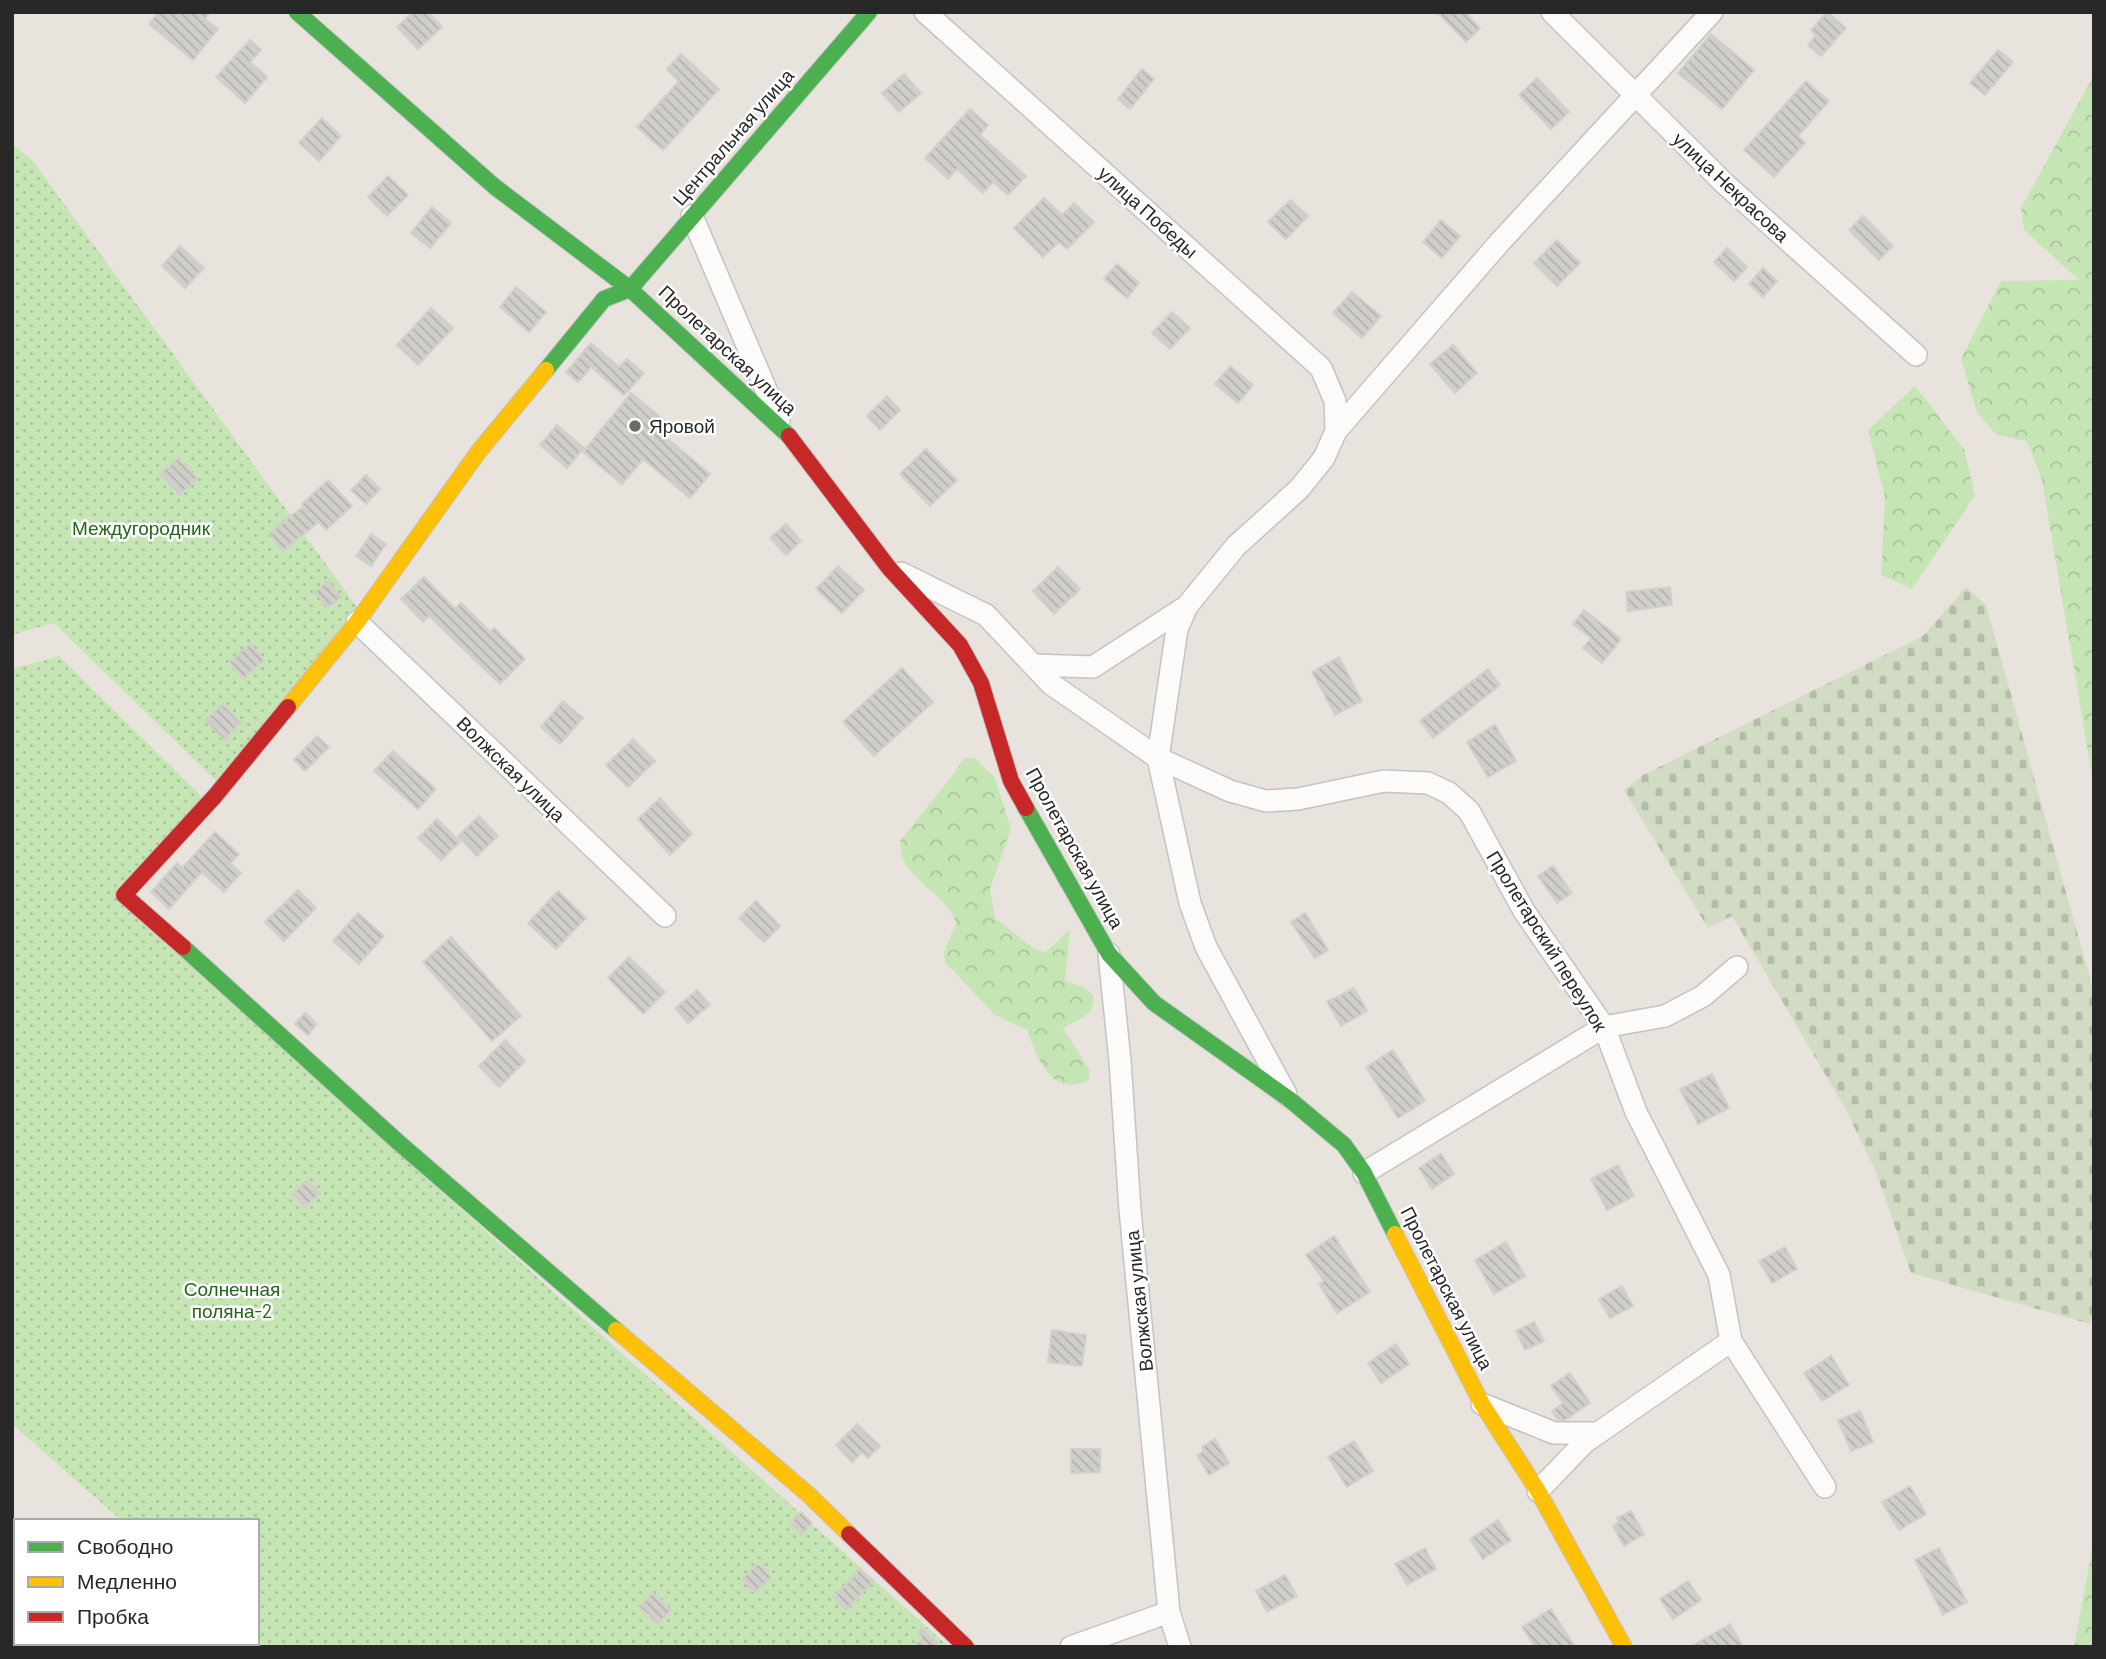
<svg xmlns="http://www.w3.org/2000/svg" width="2106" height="1659" viewBox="0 0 2106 1659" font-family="Barlow,sans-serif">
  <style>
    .forest { fill: url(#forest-crowns) }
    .cemetery { fill: url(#cemetery-stones) }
    .park { fill: url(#park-dots) }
    .building { fill: url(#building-back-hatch); stroke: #d3cfca; stroke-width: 2 }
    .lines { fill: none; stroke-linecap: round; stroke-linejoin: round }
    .street-casing { stroke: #c4c3c3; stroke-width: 24 }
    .fast-casing { stroke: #c4c3c3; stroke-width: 18 }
    .slow-casing { stroke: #c4c3c3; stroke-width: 18 }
    .jam-casing { stroke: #c4c3c3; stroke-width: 18 }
    .street { stroke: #fcfbfa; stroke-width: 21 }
    .fast { stroke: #4caf50; stroke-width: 16 }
    .slow { stroke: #ffc107; stroke-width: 16 }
    .jam { stroke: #c62828; stroke-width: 16 }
    .poi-dot { fill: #6b6a67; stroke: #fff; stroke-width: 2.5 }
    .labels { text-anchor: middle; stroke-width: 5; stroke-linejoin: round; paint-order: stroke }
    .street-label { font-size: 19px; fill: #282828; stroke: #fff }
    .poi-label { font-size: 19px; fill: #282828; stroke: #fff; text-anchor: start }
    .park-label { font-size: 19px; fill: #226717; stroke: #fff }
  </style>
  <defs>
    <pattern id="forest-crowns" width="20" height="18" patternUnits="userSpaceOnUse" patternTransform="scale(1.75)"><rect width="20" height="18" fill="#c6e5b4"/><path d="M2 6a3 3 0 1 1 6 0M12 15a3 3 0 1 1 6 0" fill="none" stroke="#aac49b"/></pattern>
    <pattern id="cemetery-stones" width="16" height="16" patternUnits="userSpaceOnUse" patternTransform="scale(1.75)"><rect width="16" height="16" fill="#d2dcc4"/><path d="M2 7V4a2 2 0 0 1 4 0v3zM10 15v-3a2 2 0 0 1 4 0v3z" fill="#b4bda8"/></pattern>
    <pattern id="park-dots" width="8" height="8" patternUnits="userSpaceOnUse" patternTransform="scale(1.75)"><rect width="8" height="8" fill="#c6e5b4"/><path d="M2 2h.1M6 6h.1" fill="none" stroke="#aac49b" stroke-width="1.8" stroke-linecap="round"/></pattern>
    <pattern id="building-back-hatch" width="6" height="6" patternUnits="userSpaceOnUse" patternTransform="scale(1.75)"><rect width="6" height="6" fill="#d0cec9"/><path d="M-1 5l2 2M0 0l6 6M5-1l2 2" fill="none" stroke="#b3b1ad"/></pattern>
  </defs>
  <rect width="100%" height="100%" fill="#e8e4dd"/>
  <path class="forest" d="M2094 75V787L2042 480 2027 441 1996 435 1977 412 1961 359 2001 281 2079 280 2024 230 2021 208Z
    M1915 386 1964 449 1975 495 1912 589 1881 575 1885 497 1868 430Z
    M964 758H975L995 778 1011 829 990 889 995 918 1036 950 1046 952 1070 929 1065 981 1085 988 1093 995C1096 1016 1079 1019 1063 1028L1090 1071 1088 1081C1083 1082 1077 1085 1071 1085 1045 1085 1034 1049 1027 1030L995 1015 945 962 944 952 956 923C949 898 918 886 905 863 901 856 901 848 900 841L952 776Z
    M2094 1539V1647H2074Z"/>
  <path class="cemetery" d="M1966 587 1986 605 2094 993V1306L2090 1324 1911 1273 1876 1172 1845 1108 1732 916 1708 928 1624 790 1643 775 1923 636Z"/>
  <path class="park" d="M12 143 32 160 357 607 217 782 54 623 12 635Z
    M59 656 203 798 116 899 949 1647H265L257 1640V1521H122L12 1424V669Z"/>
  <path class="building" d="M158 12H210L205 19 218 29 193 60 149 24Z
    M413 12H428L442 27 418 49 397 27Z
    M1437 12H1465L1480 28 1466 42Z
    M1827 12 1846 28 1821 56 1808 45 1816 35 1811 30Z
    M1711 34 1754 70 1722 109 1678 73Z
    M250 40 261 50 250 62 267 77 245 103 216 77Z
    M1998 50 2013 62 1985 95 1970 83Z
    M681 54 719 89 663 150 637 127 679 81 667 69Z
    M1142 69 1154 79 1130 109 1118 99Z
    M904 74 921 93 899 112 882 93Z
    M1537 78 1569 112 1551 129 1519 95Z
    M1806 81 1829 101 1798 136 1805 143 1774 177 1744 150Z
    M970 109 988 125 980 135 1026 176 1008 195 993 182 983 193 957 169 948 179 925 158Z
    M322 118 341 136 319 161 299 143Z
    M388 176 408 195 387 216 368 197Z
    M1044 198 1062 215 1074 203 1094 222 1067 249 1059 242 1043 257 1014 228Z
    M1290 200 1308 216 1286 239 1268 222Z
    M432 207 451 223 430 248 411 233Z
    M1863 216 1893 246 1879 260 1849 230Z
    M1441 220 1460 236 1442 258 1423 242Z
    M1557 240 1580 263 1557 286 1534 263Z
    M180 246 204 268 185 288 162 266Z
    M1727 248 1747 267 1734 281 1714 262Z
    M1117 264 1139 283 1127 298 1104 279Z
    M1763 268 1777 281 1763 297 1749 284Z
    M516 287 546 312 529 332 500 307Z
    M1352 292 1381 316 1362 338 1333 313Z
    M431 308 453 328 418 365 397 345Z
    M1172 312 1190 328 1170 349 1152 333Z
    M591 343 619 367 627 359 644 373 624 395 591 367 578 382 566 372Z
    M1453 345 1477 373 1455 393 1430 364Z
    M1230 366 1253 385 1238 403 1215 384Z
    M631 393 670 425 663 435 710 474 690 498 643 459 622 484 583 452Z
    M887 396 900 410 880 430 867 416Z
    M557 425 584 448 567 468 540 445Z
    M926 449 957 480 930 506 900 474Z
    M178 458 197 478 180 495 160 474Z
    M366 475 380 489 366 504 351 490Z
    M328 480 352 506 326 530 319 522 283 551 269 533 304 506 302 504Z
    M786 524 801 541 786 555 770 538Z
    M371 534 386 544 371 566 356 556Z
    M838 566 864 590 842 613 816 589Z
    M1058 567 1080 589 1054 614 1033 591Z
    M424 577 455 609 461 603 490 632 494 628 525 659 500 684 429 616 423 622 401 599Z
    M328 581 341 597 328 608 315 592Z
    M1670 587 1672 605 1628 611 1626 592Z
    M1584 610 1621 639 1602 663 1583 648 1591 638 1573 624Z
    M250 644 264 660 244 678 229 662Z
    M1339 657 1362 701 1335 715 1312 672Z
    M902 668 933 702 874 756 843 722Z
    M1488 669 1500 685 1433 738 1420 721Z
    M563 701 583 718 560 744 541 727Z
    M223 704 241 723 224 740 205 720Z
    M1495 725 1516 761 1488 777 1467 742Z
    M317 736 329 747 305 771 294 760Z
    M633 739 655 761 628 787 606 765Z
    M393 751 436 789 418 809 374 771Z
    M660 798 692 834 670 855 638 819Z
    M479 816 498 836 477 856 458 836Z
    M437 819 460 842 441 860 418 838Z
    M215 832 239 854 230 863 241 873 224 892 202 872 169 909 151 892 177 863 182 868Z
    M1553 866 1572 893 1557 903 1538 876Z
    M298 890 316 908 284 941 265 922Z
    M558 891 586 918 556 949 528 923Z
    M756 901 780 926 764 942 739 918Z
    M358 913 384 936 359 964 333 941Z
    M1305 913 1328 950 1315 958 1291 922Z
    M451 937 521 1016 492 1041 423 962Z
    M629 957 665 992 643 1014 608 978Z
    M1354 988 1367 1011 1341 1026 1327 1002Z
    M697 990 710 1005 688 1023 675 1008Z
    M305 1013 317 1024 308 1035 295 1024Z
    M505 1040 525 1061 499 1087 479 1066Z
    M1393 1050 1425 1101 1398 1118 1366 1067Z
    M1712 1074 1729 1108 1698 1124 1680 1089Z
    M1441 1154 1454 1174 1432 1189 1419 1168Z
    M1618 1165 1634 1196 1607 1210 1591 1179Z
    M307 1180 320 1193 305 1207 292 1194Z
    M1334 1236 1370 1292 1337 1313 1319 1284 1324 1281 1306 1255Z
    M1506 1242 1525 1276 1494 1294 1475 1260Z
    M1785 1247 1797 1269 1772 1283 1759 1261Z
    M1622 1286 1633 1306 1610 1318 1599 1299Z
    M1534 1322 1544 1341 1525 1350 1516 1331Z
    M1052 1330 1086 1335 1082 1366 1048 1362Z
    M1396 1344 1409 1364 1381 1383 1368 1363Z
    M1831 1356 1849 1385 1822 1401 1804 1373Z
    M1570 1373 1590 1403 1565 1420H1558L1552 1411 1563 1403 1551 1386Z
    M1860 1411 1873 1442 1851 1451 1838 1420Z
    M857 1424 880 1446 868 1458 862 1452 852 1462 836 1445Z
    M1215 1439 1229 1463 1209 1475 1197 1455 1204 1451 1202 1447Z
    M1354 1441 1373 1471 1347 1487 1328 1457Z
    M1071 1449H1100V1472L1071 1473Z
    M1910 1486 1926 1514 1899 1530 1882 1502Z
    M1631 1511 1644 1534 1624 1546 1613 1526 1619 1522 1617 1518Z
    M801 1512 812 1523 802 1534 790 1523Z
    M1498 1520 1511 1540 1483 1559 1470 1539Z
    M1425 1548 1436 1569 1407 1585 1395 1564Z
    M1939 1548 1967 1602 1943 1615 1915 1560Z
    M758 1563 771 1577 755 1593 742 1579Z
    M860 1569 873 1581 847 1610 833 1598Z
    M1285 1575 1297 1596 1267 1612 1256 1591Z
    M1688 1581 1701 1600 1673 1619 1660 1599Z
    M653 1593 671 1610 658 1624 639 1607Z
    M1551 1609 1575 1647H1535L1522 1627Z
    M1730 1624 1743 1647H1690Z
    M921 1628 937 1643 934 1647H913L922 1637 918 1632Z"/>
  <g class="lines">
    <defs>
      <path id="street" d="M925 12 1321 368 1335 401 1336 431
        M1552 12 1725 184 1916 355
        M692 216 779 420
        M901 573 986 615 1051 684 1158 758 1230 791 1266 801 1298 799 1384 781 1428 783 1449 793 1469 811 1524 911 1604 1027 1636 1112 1719 1275 1731 1341 1585 1442 1538 1491
        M357 622 665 916
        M1033 665 1093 667 1187 606
        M1109 954 1120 1061 1130 1210 1169 1612 1180 1647
        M1286 1094 1206 947 1190 903 1158 758 1177 629 1187 606 1236 546 1299 489 1324 458 1336 431 1500 242 1712 12
        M1364 1173 1604 1027 1665 1016 1703 996 1737 967
        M1731 1341 1825 1487
        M1482 1404 1554 1433H1598
        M1071 1647 1169 1612"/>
      <path id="fast" d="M297 12 495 187 630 289 789 436
        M546 370 604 299 630 289 869 12
        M1026 808 1109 954 1154 1003 1289 1099 1344 1145 1364 1173 1395 1234
        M183 947 398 1142 616 1330"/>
      <path id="slow" d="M288 707 357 622 479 451 546 370
        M1395 1234 1482 1404 1538 1491 1624 1647
        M616 1330 809 1495 849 1534"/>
      <path id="jam" d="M789 436 889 568 960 645 981 683 1011 781 1026 808
        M183 947 124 895 215 796 288 707
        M849 1534 966 1647"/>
    </defs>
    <use href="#street" class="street-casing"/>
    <use href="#fast" class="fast-casing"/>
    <use href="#slow" class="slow-casing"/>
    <use href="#jam" class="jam-casing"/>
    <use href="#street" class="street"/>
    <use href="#fast" class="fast"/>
    <use href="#slow" class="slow"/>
    <use href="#jam" class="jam"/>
  </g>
  <circle class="poi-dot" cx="635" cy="426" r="7"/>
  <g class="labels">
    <g class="street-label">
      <text transform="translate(733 137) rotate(-49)" y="7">Центральная улица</text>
      <text transform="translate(1731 187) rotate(43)" y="7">улица Некрасова</text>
      <text transform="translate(1148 212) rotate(42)" y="7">улица Победы</text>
      <text transform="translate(728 350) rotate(43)" y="7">Пролетарская улица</text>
      <text transform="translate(511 769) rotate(44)" y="7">Волжская улица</text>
      <text transform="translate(1075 848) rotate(61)" y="7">Пролетарская улица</text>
      <text transform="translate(1547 941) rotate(58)" y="7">Пролетарский переулок</text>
      <text transform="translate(1447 1288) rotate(63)" y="7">Пролетарская улица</text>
      <text transform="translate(1139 1301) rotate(-96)" y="7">Волжская улица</text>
    </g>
    <g class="poi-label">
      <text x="649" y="433">Яровой</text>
    </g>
    <g class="park-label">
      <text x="141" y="535">Междугородник</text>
      <text x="232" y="1296">Солнечная<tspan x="232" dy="22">поляна-2</tspan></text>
    </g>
  </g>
  <rect width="2106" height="1659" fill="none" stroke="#282828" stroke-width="28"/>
  <rect x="14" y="1519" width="245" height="126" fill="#ffffff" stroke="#a9a9a9" stroke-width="2"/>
  <rect x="28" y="1542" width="35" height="10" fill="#4caf50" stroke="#a9a9a9" stroke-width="2"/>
  <text x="77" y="1554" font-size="21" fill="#282828">Свободно</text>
  <rect x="28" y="1577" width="35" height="10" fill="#ffc107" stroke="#a9a9a9" stroke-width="2"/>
  <text x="77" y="1589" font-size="21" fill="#282828">Медленно</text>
  <rect x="28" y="1612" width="35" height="10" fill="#c62828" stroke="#a9a9a9" stroke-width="2"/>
  <text x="77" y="1624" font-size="21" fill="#282828">Пробка</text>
</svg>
